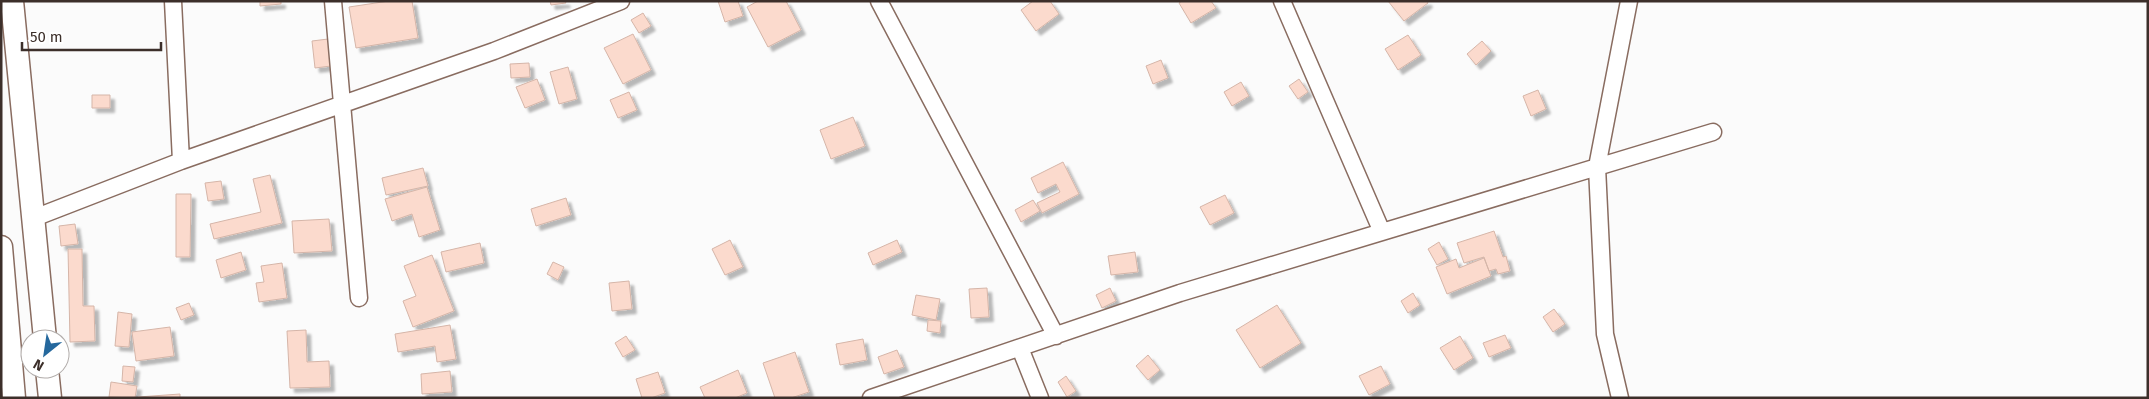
<svg xmlns="http://www.w3.org/2000/svg" width="2149" height="399" viewBox="0 0 2149 399" font-family="'Fira Sans',sans-serif">
  <style>
    .building { fill: #fbdacd; stroke: #d5b5a8; filter: url(#shadow) }
    .lines { fill: none; stroke-linecap: round; stroke-linejoin: round }
    .minor-casing { stroke: #896c60; stroke-width: 19 }
    .secondary-casing { stroke: #896c60; stroke-width: 25 }
    .minor { stroke: #fff; stroke-width: 16 }
    .secondary { stroke: #fff; stroke-width: 22 }
  </style>
  <defs>
    <filter id="shadow"><feDropShadow dx="4.5" dy="4.5" stdDeviation="1" flood-color="#0004"/></filter>
  </defs>
  <rect width="100%" height="100%" fill="#fbfbfb"/>
  <path class="building" d="M260 1H281V4L260 6Z
    M389 1H412L418 38 356 48 349 7Z
    M550 1H565L566 3 551 5Z
    M718 1H738L743 16 725 22Z
    M758 1H786L801 30 768 47 747 7Z
    M1033 1H1050L1059 14 1036 31 1021 10Z
    M1182 1H1211L1216 8 1191 23 1179 3Z
    M1388 1H1427L1428 3 1404 21Z
    M643 13 651 26 639 33 631 20Z
    M633 34 651 70 623 84 604 48Z
    M1408 35 1421 55 1398 70 1385 49Z
    M328 39 331 66 315 68 312 41Z
    M1482 41 1491 51 1476 65 1467 54Z
    M1161 60 1168 78 1153 84 1146 66Z
    M529 63 530 77 511 78 510 64Z
    M568 67 577 99 559 104 550 72Z
    M537 79 545 100 525 108 516 87Z
    M1299 79 1308 92 1298 99 1289 86Z
    M1241 82 1249 96 1232 106 1224 92Z
    M1538 90 1546 109 1531 116 1523 96Z
    M629 92 637 110 618 118 610 100Z
    M92 95H110V108H92Z
    M853 117 865 146 831 159 820 130Z
    M1063 162 1079 194 1042 213 1037 203 1060 192 1056 184 1038 193 1031 178Z
    M423 168 428 186 386 195 382 178Z
    M270 175 282 223 214 239 210 224 261 212 253 179Z
    M221 181 224 199 208 201 205 183Z
    M427 187 440 230 419 237 412 214 392 221 385 199Z
    M176 194H191L190 257H176Z
    M1225 195 1234 213 1210 225 1200 207Z
    M566 198 571 215 536 226 531 209Z
    M1033 200 1040 211 1021 222 1015 210Z
    M329 219 332 251 294 253 292 221Z
    M75 224 78 244 61 246 59 226Z
    M1494 231 1503 257 1506 256 1510 271 1498 274 1496 269 1489 271 1484 257 1464 263 1457 243Z
    M730 240 743 267 725 275 712 249Z
    M897 240 902 252 873 265 868 253Z
    M1439 242 1448 259 1437 265 1428 249Z
    M480 243 484 263 446 272 441 252Z
    M68 249H82L83 306H94L95 341 70 342Z
    M241 252 246 270 221 278 216 260Z
    M1135 252 1138 272 1111 275 1108 256Z
    M432 255 454 311 413 327 403 301 416 296 404 266Z
    M1484 258 1491 276 1447 294 1436 267 1456 259 1459 268Z
    M553 262 564 267 558 280 547 274Z
    M282 263 287 298 259 302 256 283 264 282 261 266Z
    M629 281 632 309 612 311 609 283Z
    M987 288 989 317 971 318 969 289Z
    M1110 288 1116 301 1102 308 1096 295Z
    M1413 293 1420 305 1408 313 1401 301Z
    M916 295 940 299 936 320 912 315Z
    M189 303 194 315 181 320 176 308Z
    M1277 305 1301 343 1260 368 1236 330Z
    M1554 309 1565 324 1553 332 1543 317Z
    M118 312 132 314 129 347 115 346Z
    M928 320 941 321 940 333 927 331Z
    M450 325 456 359 437 362 435 346 398 352 395 334Z
    M170 327 174 356 136 361 132 332Z
    M306 330 307 362 329 361 330 387 290 388 287 331Z
    M1505 335 1511 348 1489 357 1483 343Z
    M626 336 635 350 623 357 615 343Z
    M1460 336 1473 358 1454 370 1440 348Z
    M863 339 867 360 840 365 836 344Z
    M897 350 904 367 884 374 878 357Z
    M795 352 809 392 791 398H775L763 363Z
    M1148 355 1160 370 1148 380 1136 366Z
    M123 366 135 367 133 382 122 381Z
    M1381 366 1390 384 1369 395 1359 376Z
    M738 370 747 393 735 398H705L700 387Z
    M450 371 452 392 422 394 421 374Z
    M658 372 665 393 651 398H642L636 379Z
    M1066 376 1076 391 1067 397 1058 382Z
    M111 382 137 386 135 398 109 397Z
    M180 394V398H138V397Z"/>
  <g class="lines">
    <defs>
      <path id="minor" d="M173 1 181 161
        M333 1 359 298
        M879 1 1056 336
        M1282 1 1382 232
        M34 218 181 161 494 51 621 1
        M1020 348 1040 398
        M871 398 1180 293 1713 132
        M1620 398 1605 334 1597 167 1629 1"/>
      <path id="secondary" d="M12 1 45 339
        M1 247 14 398
        M47 369 50 398"/>
    </defs>
    <use href="#minor" class="minor-casing"/>
    <use href="#secondary" class="secondary-casing"/>
    <use href="#minor" class="minor"/>
    <use href="#secondary" class="secondary"/>
  </g>
  <rect width="2149" height="399" fill="none" stroke="#3c2f2a" stroke-width="5"/>
  <g transform="translate(45 354) rotate(210)"><circle r="24" fill="#ffffff" stroke="#b1acaa"/>
  <path d="M0-4L9 19L0 12L-9 19Z" fill="#25689d"/>
  <text y="-8" font-size="14" font-weight="bold" text-anchor="middle" fill="#3c2f2a">N</text>
  </g>
  <path d="M22 42v8h139v-8" fill="none" stroke="#3c2f2a" stroke-width="2.5"/>
  <text x="30" y="42" font-size="15" fill="#3c2f2a" stroke="#ffffff" stroke-width="4" paint-order="stroke">50 m</text>
</svg>
